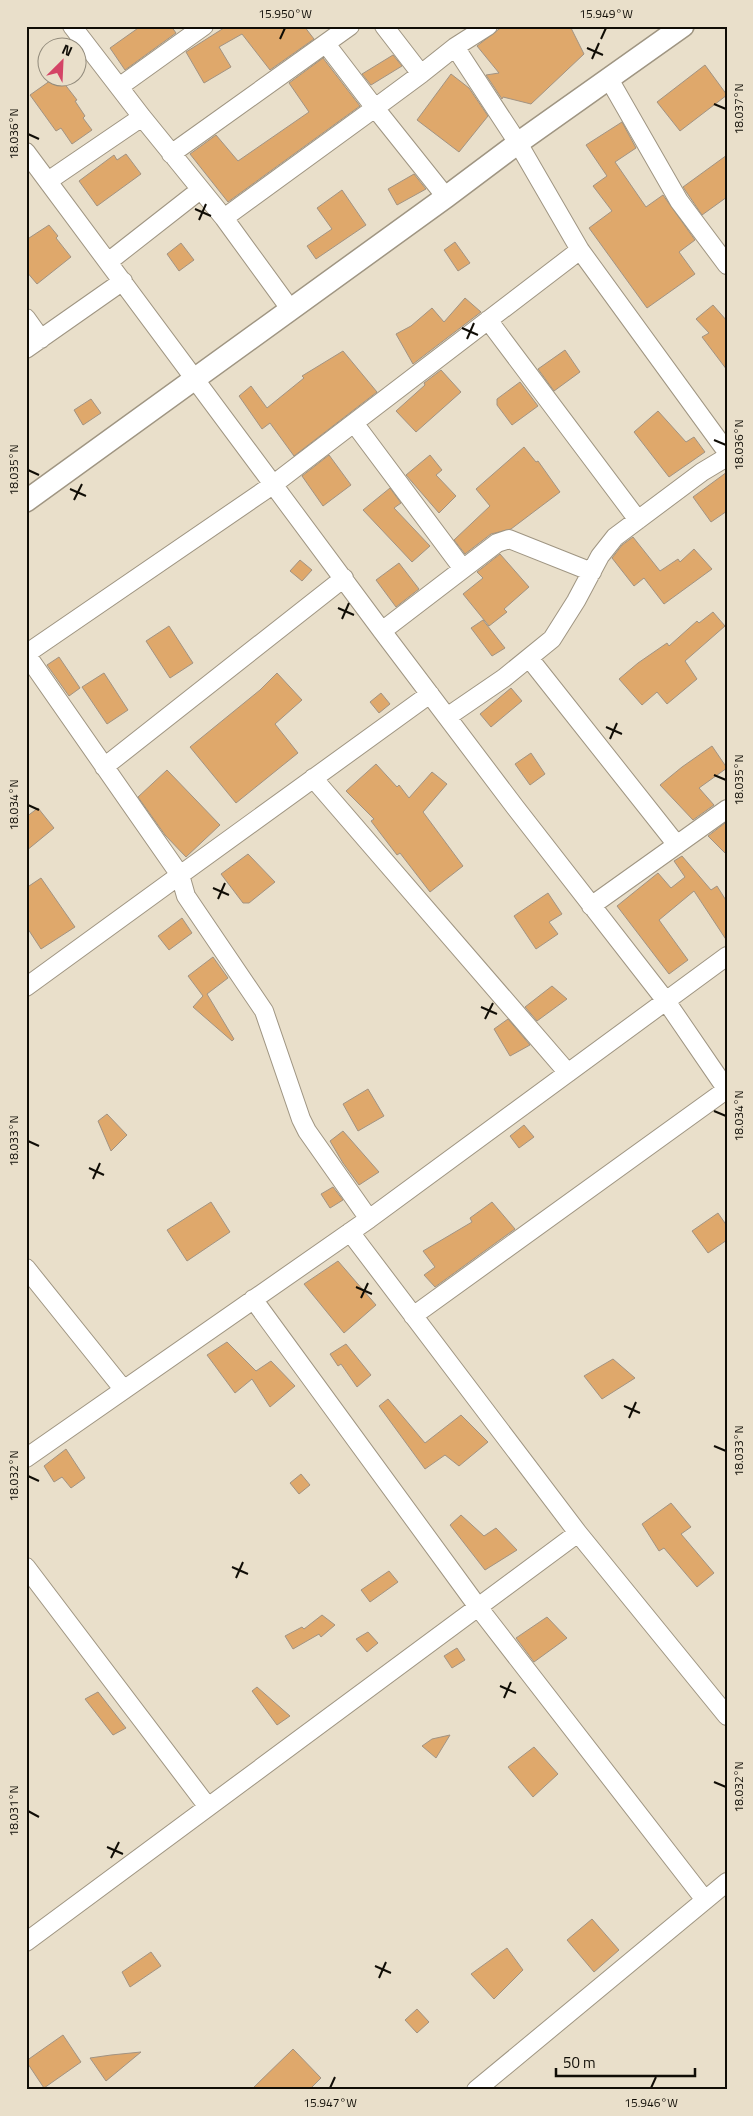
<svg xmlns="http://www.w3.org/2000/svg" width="753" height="2116" viewBox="0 0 753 2116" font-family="'Titillium Web',sans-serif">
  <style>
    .building { fill: #dfa86b; stroke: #a29382 }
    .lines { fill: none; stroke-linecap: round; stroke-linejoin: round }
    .minor-casing { stroke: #9f9582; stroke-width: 20 }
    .tertiary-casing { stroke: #9f9582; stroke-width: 24 }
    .minor { stroke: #fff; stroke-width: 18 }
    .tertiary { stroke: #fff; stroke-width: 21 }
    .ticks { fill: none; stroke: #100d06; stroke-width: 2 }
    .neatline { fill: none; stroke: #100d06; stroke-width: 2 }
    .ticks-label { font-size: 12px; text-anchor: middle; fill: #100d06 }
  </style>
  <rect width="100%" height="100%" fill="#e9dfca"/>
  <path class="building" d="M141 26H171L176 33 125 70 110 48Z
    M227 26H304L314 39 270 70 242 34 219 47 231 67 204 83 186 52Z
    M503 26H570L584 54 531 104 503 97 502 99 486 75 499 73 477 46Z
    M393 55 402 66 371 85 362 74Z
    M323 58 360 106 228 202 190 154 216 135 238 161 309 112 289 83Z
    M705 65 727 95 680 131 657 102Z
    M451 74 469 88 488 116 459 152 417 120Z
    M54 78H60L77 100 75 101 85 116 83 118 92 130 72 144 61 128 56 131 30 95Z
    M622 122 636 148 615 162 646 207 663 195 695 240 679 252 695 274 647 308 589 228 612 211 593 186 607 176 586 145Z
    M126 154 141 174 97 206 79 181 114 155 117 160Z
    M727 155V197L702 215 683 187Z
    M414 174 426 189 397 205 388 189Z
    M342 190 366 225 316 259 307 246 332 229 317 208Z
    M49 225 58 236 56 238 71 257 37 284 26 271V240Z
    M455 242 470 263 458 271 444 250Z
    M181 243 194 260 179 271 167 254Z
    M465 298 481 312 413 364 396 334 411 326 432 308 444 322Z
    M713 305 727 321V370L702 337 709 333 696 319Z
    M565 350 580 372 554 391 538 369Z
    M343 351 377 392 294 456 270 423 262 429 239 396 251 386 267 408 304 378 302 376Z
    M441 370 461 392 416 432 396 411 425 385 424 383Z
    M520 382 538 406 512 425 497 405V399Z
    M91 399 101 413 83 425 74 410Z
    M658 411 686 442 694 437 705 452 669 477 634 432Z
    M524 447 536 462 538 461 560 492 511 529 491 534 465 554 454 540 490 506 476 489Z
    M329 455 351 485 323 506 302 476Z
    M430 455 442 470 436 475 456 496 439 513 406 475Z
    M727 472V511L711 522 693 497Z
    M390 488 401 503 394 508 430 546 412 562 363 510Z
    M633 537 660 571 678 559 680 562 694 549 712 569 664 604 644 578 634 586 612 558 622 545Z
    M500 554 529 587 504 609 507 612 489 626 463 594 483 578 477 572Z
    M300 560 312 570 302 581 290 571Z
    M399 563 419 589 396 607 376 580Z
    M713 612 725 626 685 661 697 679 667 704 657 692 642 705 619 679 638 663 667 643 669 646 697 621 699 623Z
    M483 620 505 648 492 656 471 628Z
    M169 626 193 663 170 678 146 641Z
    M59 657 80 688 69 696 47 665Z
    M104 673 128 710 107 724 82 687Z
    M277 673 302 700 275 724 298 753 236 803 190 747 260 690Z
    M511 688 522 701 491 727 480 714Z
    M381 693 390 704 379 713 370 702Z
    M712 746 727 768 699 788 714 805 693 820 660 785 682 767Z
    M531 753 545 774 530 785 515 764Z
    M376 764 397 787 399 785 409 798 432 772 447 784 423 812 463 866 430 892 400 853 397 855 371 821 374 819 346 791Z
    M167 770 220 825 186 857 165 835 138 797Z
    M38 808 54 828 26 851V817Z
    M725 823 727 824V855L708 836Z
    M248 854 275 882 249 903H243L221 874Z
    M682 856 711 890 717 886 727 902V941L694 891 659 920 688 960 669 974 617 906 658 873 671 888 685 877 674 861Z
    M41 878 75 927 41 949 26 926V888Z
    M548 893 562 914 549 922 558 934 536 949 514 916Z
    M182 918 192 933 169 950 158 936Z
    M213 957 228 978 207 994 234 1039 232 1041 193 1007 203 996 188 976Z
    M552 986 567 999 537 1021 525 1007Z
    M508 1019 530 1045 510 1056 494 1029Z
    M368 1089 384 1116 358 1131 343 1104Z
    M107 1114 127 1135 111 1151 98 1121Z
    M524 1125 534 1137 519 1148 510 1136Z
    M343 1131 379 1172 359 1185 343 1163 330 1141Z
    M333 1187 343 1200 330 1208 321 1194Z
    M211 1202 230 1232 187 1261 167 1230Z
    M492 1202 515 1229 435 1287 424 1275 435 1267 423 1251 472 1222 470 1218Z
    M718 1213 727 1226V1240L708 1253 692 1231Z
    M338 1261 376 1305 344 1333 304 1284Z
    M227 1342 256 1371 271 1361 295 1386 270 1407 252 1379 235 1393 207 1355Z
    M346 1344 371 1375 357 1387 341 1364 338 1366 330 1354Z
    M613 1359 635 1378 602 1399 584 1376Z
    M388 1399 425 1443 461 1415 488 1442 459 1466 445 1455 425 1469 379 1406Z
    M66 1449 85 1478 71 1488 62 1477 54 1482 44 1466Z
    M301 1474 310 1485 299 1494 290 1483Z
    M671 1503 691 1527 681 1534 714 1573 697 1587 664 1548 659 1551 642 1524Z
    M461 1515 484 1536 496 1528 517 1550 485 1570 450 1525Z
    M389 1571 398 1582 370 1602 361 1590Z
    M322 1615 335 1625 321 1637 319 1634 293 1649 285 1636 302 1627 304 1629Z
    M547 1617 567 1638 534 1662 516 1638Z
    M368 1632 378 1643 367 1652 356 1639Z
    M457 1648 465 1660 452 1668 444 1656Z
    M257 1687 290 1716 277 1725 252 1691Z
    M98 1692 126 1728 113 1735 85 1699Z
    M450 1735 436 1758 422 1746 432 1739Z
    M534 1747 558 1774 533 1797 508 1767Z
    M592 1919 619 1950 594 1972 567 1940Z
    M507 1948 523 1970 494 1999 471 1974Z
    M151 1952 161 1966 130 1987 122 1972Z
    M417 2009 429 2022 417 2033 405 2020Z
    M63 2035 81 2062 44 2088 26 2061Z
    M293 2049 321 2078 309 2090H251Z
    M141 2052 106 2081 90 2058 111 2055Z"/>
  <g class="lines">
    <defs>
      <path id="minor" d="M72 26 142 117 224 218 291 310
        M384 26 421 74 375 108 446 197
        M455 47 518 143 580 250 727 452
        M421 74 455 47 488 26
        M609 79 679 201 727 265
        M119 87 204 26
        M26 152 382 631 515 807 666 1001 727 1090
        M171 154 350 26
        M48 181 142 117
        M224 218 375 108 326 44
        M108 262 200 190
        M26 318 41 339
        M488 320 638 520
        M26 349 123 281
        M354 423 463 569
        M382 631 497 543 509 539 592 572
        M26 654 274 484 580 250
        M26 654 180 875 26 987
        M529 658 677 845
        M447 717 504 678 552 639 576 601 600 556 615 537 702 472 727 457
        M104 767 344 578
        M313 778 568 1073
        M591 906 727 809
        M369 1219 307 1131 301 1119 264 1011 186 896 180 875 430 694
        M26 1268 124 1390
        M253 1299 478 1607 705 1900
        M413 1316 726 1090
        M26 1458 369 1219 727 956
        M578 1533 727 1716
        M26 1567 208 1807
        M26 1942 578 1533 350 1232
        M476 2090 727 1882"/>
      <path id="tertiary" d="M26 501 446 197 518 143 683 26"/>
    </defs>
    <use href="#minor" class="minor-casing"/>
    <use href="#tertiary" class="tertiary-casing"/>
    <use href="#minor" class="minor"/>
    <use href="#tertiary" class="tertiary"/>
  </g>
  <path class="ticks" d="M280 39 285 28M601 39 606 28M587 48 603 55M592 59 599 43M714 104 726 109M28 134 39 139M195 209 211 216M199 220 206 204M462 328 478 335M467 339 474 323M714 440 726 445M28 470 39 475M70 489 86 496M74 500 82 484M338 608 354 615M342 619 349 603M606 727 622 734M610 739 617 723M714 775 726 780M28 805 39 810M213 888 229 895M218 899 225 883M481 1007 497 1014M485 1019 493 1003M714 1111 726 1116M28 1141 39 1146M89 1168 104 1175M93 1179 100 1163M356 1287 372 1294M361 1298 368 1283M624 1406 640 1413M629 1418 636 1402M714 1446 726 1451M28 1476 39 1481M232 1567 248 1574M236 1578 243 1562M500 1686 516 1693M504 1698 511 1682M714 1782 726 1787M28 1811 39 1817M107 1847 123 1854M111 1858 119 1842M375 1966 391 1973M379 1978 386 1962M330 2088 335 2077M651 2088 656 2077"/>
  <rect width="753" height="2116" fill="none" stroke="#e9dfca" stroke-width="55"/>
  <g transform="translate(62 62) rotate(24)"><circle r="24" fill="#e9dfca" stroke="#928b7c"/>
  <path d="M0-4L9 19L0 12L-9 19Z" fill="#d44466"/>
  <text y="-8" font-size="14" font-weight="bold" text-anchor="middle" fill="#100d06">N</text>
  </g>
  <path d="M556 2068v8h139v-8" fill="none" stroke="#100d06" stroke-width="2.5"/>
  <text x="563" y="2068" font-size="15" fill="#100d06" stroke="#e9dfca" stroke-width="4" paint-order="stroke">50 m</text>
  <rect x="28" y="28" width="698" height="2060" class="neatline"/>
  <g class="ticks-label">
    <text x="285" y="18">15.950°W</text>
    <text x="606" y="18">15.949°W</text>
    <text transform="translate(739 109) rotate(-90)" y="4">18.037°N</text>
    <text transform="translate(14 134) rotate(-90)" y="4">18.036°N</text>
    <text transform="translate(739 445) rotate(-90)" y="4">18.036°N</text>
    <text transform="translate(14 470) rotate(-90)" y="4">18.035°N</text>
    <text transform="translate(739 780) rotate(-90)" y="4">18.035°N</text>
    <text transform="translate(14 805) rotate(-90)" y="4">18.034°N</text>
    <text transform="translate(739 1116) rotate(-90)" y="4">18.034°N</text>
    <text transform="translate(14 1141) rotate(-90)" y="4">18.033°N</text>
    <text transform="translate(739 1451) rotate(-90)" y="4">18.033°N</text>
    <text transform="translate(14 1476) rotate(-90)" y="4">18.032°N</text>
    <text transform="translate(739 1787) rotate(-90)" y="4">18.032°N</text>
    <text transform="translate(14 1811) rotate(-90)" y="4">18.031°N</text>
    <text x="330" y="2107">15.947°W</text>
    <text x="651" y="2107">15.946°W</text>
  </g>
</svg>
